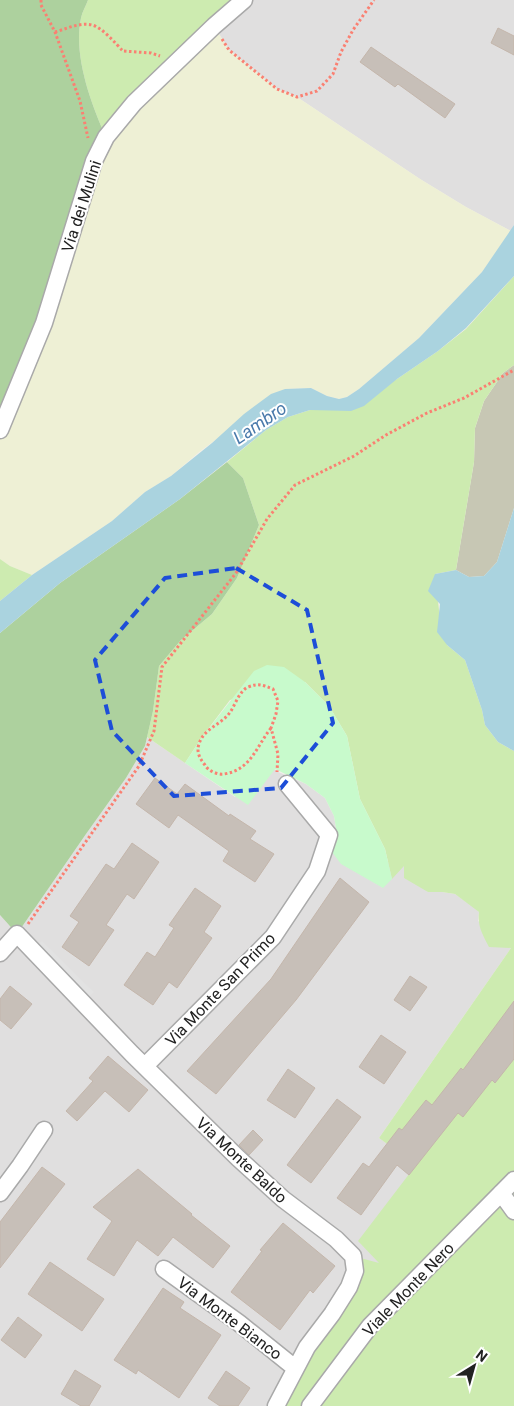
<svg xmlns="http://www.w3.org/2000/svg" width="514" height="1406" viewBox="0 0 514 1406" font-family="Roboto,sans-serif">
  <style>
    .residential { fill: #e0dfdf }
    .construction { fill: #c7c7b4 }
    .farmland { fill: #eef0d5 }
    .grass { fill: #cdebb0 }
    .forest { fill: #add19e }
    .park { fill: #c8facc }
    .parking { fill: #e2e2e2 }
    .water { fill: #aad3df }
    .building { fill: #c7bfb8; stroke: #c4b6ab }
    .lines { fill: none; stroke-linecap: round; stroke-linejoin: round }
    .minor-casing { stroke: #a9a9a9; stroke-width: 19 }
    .path { stroke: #fa8072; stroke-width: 3; stroke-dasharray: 2.5 2.5; stroke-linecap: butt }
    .minor { stroke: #fff; stroke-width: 16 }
    .marked { fill: none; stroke: #1d4ed8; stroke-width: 4; stroke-dasharray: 10 6; stroke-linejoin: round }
    .labels { text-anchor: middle; stroke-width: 4; stroke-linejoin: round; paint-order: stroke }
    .street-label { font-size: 16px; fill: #222; stroke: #fff }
    .water-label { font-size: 18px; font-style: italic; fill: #4a7aab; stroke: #fff }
  </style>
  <rect width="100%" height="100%" fill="#f2efe9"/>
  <path class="residential" d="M244 0H514V225L511 231 466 207 420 179 297 97 277 89 229 50 214 26Z
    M147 737 235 797 275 769 276 771 306 784 325 798 334 816 337 834 332 852 405 866 428 892H442L455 894 475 908 479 912 478 921 511 948 379 1138 416 1164 380 1263 355 1271 276 1406H0V915L17 934 86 834 126 778 145 746Z"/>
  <path class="construction" d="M514 365V508L497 562 484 576 469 577 456 570 474 462 475 428 484 401 503 373Z"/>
  <path class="farmland" d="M214 26 229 50 277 89 297 97 420 179 466 207 511 231 482 272 419 338 359 389 347 397 339 399 327 396 311 388 285 389 199 452 171 476 145 492 112 521 32 575 10 566 0 559V430L106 137Z"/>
  <path class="grass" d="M88 0H244L106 137C91 104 73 55 81 18 82 12 86 6 88 0Z
    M514 276V365L503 373 484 401 475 428 474 462 456 570 435 574 439 610 447 645 465 660 482 710 485 725 498 742 514 751V1180L370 1326 310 1406H276L332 1314 353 1256 379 1263 358 1241 416 1165 379 1138 511 948 489 947C483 935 477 926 479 912L455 894 442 892H428L404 878V866L392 879 385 849 360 799 347 736 329 706 305 682 230 700 202 737 185 763 147 737 153 711 159 666 181 640 212 614 237 578 259 525 243 478 227 462 266 430 288 417 310 410H324L397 379 438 351 466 329Z
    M0 559 10 566 32 575 0 601Z
    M514 1189V1406H317L372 1333Z"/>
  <path class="forest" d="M0 0H88C86 6 82 12 81 18 73 55 91 104 106 137L0 430Z
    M227 462 243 478 259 525 237 578 212 614 181 640 159 666 153 711 145 746 126 778 86 834 17 934 0 915V633L60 583 180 499Z"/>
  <path class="park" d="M267 665 284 667 305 682 329 706 347 736 360 799 385 849 392 879 383 888 341 864 332 852 337 834 334 816 325 798 306 784 275 769 248 805 185 763 202 737 254 671Z"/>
  <path class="parking" d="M42 941 94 992 87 999 34 948Z"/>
  <path class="water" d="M514 225V276L466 328 438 351 397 379 364 406 351 411 310 410 288 417 266 430 180 499 60 583 0 633V601L32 575 112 521 145 492 171 476 212 443 244 414 271 394 285 389 311 388 327 396 339 399 347 397 359 389 419 338 482 272Z
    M514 508V751L498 742 485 725 482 710 465 660 447 645 437 632 440 604 428 591 435 574 456 570 469 577 484 576 497 562Z"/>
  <path class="building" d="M498 28 514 36V55L491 43Z
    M371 47 455 104 445 118 398 84 395 87 360 62Z
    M155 778 177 794 185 784 229 816 230 814 256 831 250 839 274 854 255 882 223 861 229 851 178 815 169 828 136 804Z
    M132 843 159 862 134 899 127 894 106 925 114 930 89 966 62 947 79 922 70 916 106 864 114 869Z
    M340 878 369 902 296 1000 216 1094 187 1071 271 979Z
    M195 888 221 906 204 932 212 938 177 988 169 982 153 1005 124 985 147 952 155 957 174 928 169 925Z
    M410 976 427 987 410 1011 394 1000Z
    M10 986 32 1004 11 1029 0 1020V999Z
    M514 1001V1059L495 1083 492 1080 463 1117 458 1113 409 1175 397 1165 361 1215 337 1198 363 1163 369 1167 399 1128 402 1130 426 1100 432 1105 461 1068 463 1070Z
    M381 1035 406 1052 384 1084 359 1067Z
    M108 1056 148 1090 129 1112 105 1091 77 1121 66 1111 93 1081 89 1078Z
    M288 1069 315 1088 295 1118 267 1100Z
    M337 1099 361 1117 311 1183 287 1165Z
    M253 1130 263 1140 249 1155 239 1145Z
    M42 1167 65 1184 0 1268V1222Z
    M138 1169 192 1214 191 1215 230 1246 213 1268 173 1237 158 1256 137 1240 114 1276 87 1259 112 1221 93 1207Z
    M283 1223 335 1266 313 1293 310 1290 280 1330 231 1292 262 1251 260 1250Z
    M50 1262 104 1299 82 1331 28 1294Z
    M163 1288 184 1302 180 1308 221 1335 179 1398 138 1370 136 1374 114 1360Z
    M18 1317 42 1335 25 1358 1 1340Z
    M75 1370 101 1386 89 1406H81L61 1394Z
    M226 1371 250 1388 238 1406H220L208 1398Z"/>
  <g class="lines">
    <defs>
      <path id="minor" d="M0 430 44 323 94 161 106 137 134 103 214 26 244 0
        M0 953 17 934 132 1054 238 1158 283 1199 336 1239 353 1256 355 1271 349 1287 332 1314 307 1347 276 1406
        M145 1066 273 937 317 871 329 835 287 784
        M0 1193 20 1166 44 1130
        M501 1193 514 1211
        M164 1269 239 1323 295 1368
        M310 1406 370 1326 514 1180"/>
    </defs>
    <use href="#minor" class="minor-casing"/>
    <path class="path" d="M41 0V5L55 32 80 101 88 138
      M55 32C66 29 80 22 92 25 102 27 116 44 123 51L151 53 160 56
      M222 39 229 50 277 89 297 97 317 91 333 74 341 52 353 30 374 0
      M271 728C256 747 251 770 224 774 218 775 208 771 205 765 200 759 196 752 199 744 203 730 219 725 228 715 235 707 238 692 248 687 258 683 263 685 273 689L278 701 276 714 271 728 278 754 277 772
      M28 924 139 766 154 731 162 667 236 573 267 519 295 485 354 456 386 435 427 413 464 398 514 370"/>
    <use href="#minor" class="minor"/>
  </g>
  <path class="marked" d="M236 568 307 610 333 723 281 788 174 796 112 731 95 660 165 578Z"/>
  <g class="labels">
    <g class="street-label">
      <text transform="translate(81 206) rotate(-72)" y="6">Via dei Mulini</text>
      <text transform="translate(220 989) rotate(-46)" y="6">Via Monte San Primo</text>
      <text transform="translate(242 1160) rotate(43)" y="6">Via Monte Baldo</text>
      <text transform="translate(408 1289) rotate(-46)" y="6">Viale Monte Nero</text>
      <text transform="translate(230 1318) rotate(37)" y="6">Via Monte Bianco</text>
    </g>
    <g class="water-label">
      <text transform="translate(260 423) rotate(-34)" y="6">Lambro</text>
    </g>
  </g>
  <g transform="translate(474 1366) rotate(37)" stroke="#ffffff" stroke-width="4" paint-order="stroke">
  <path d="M0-4L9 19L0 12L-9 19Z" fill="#222222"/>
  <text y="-8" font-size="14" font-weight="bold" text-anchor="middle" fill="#222222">N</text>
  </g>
</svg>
